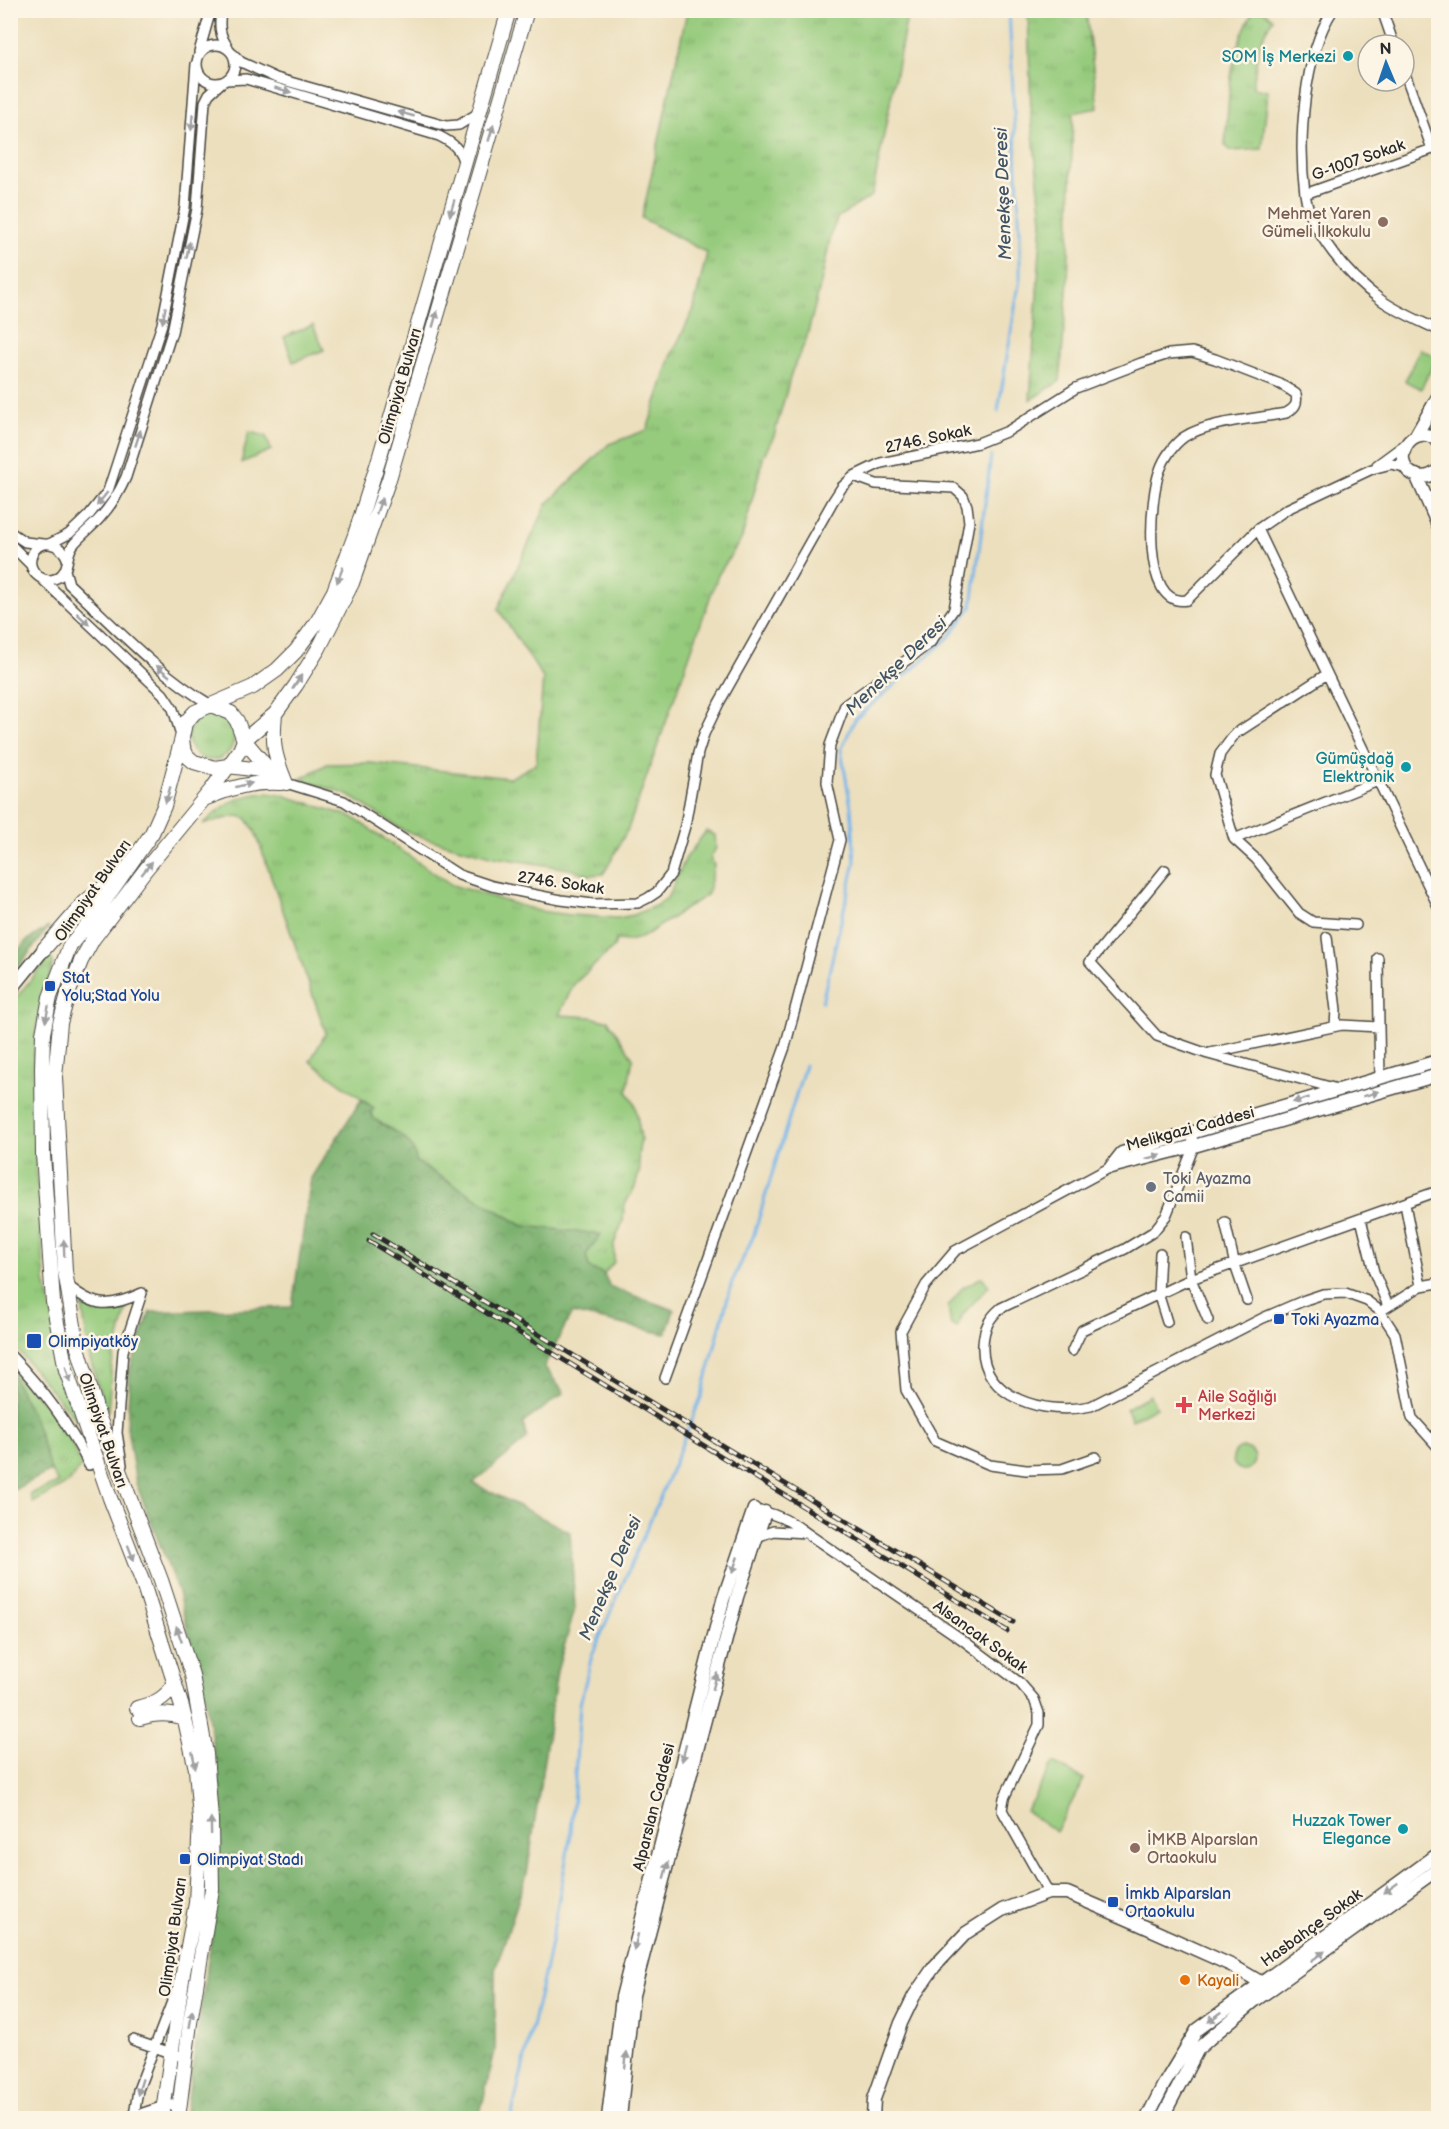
<svg xmlns="http://www.w3.org/2000/svg" width="1449" height="2129" viewBox="0 0 1449 2129" font-family="'Balsamiq Sans',sans-serif">
  <style>
    .grass { fill: url(#grass-tufts); stroke: #607b54; stroke-width: 1.5 }
    .forest { fill: url(#forest-crowns); stroke: #526d4c; stroke-width: 1.5 }
    .green { fill: #96cb7d; stroke: #607b54; stroke-width: 1.5 }
    .lines { fill: none; stroke-linecap: round; stroke-linejoin: round }
    .stream { stroke: #75b5e9; stroke-width: 3 }
    .street-casing { stroke: #484641; stroke-width: 12 }
    .secondary-casing { stroke: #484641; stroke-width: 15 }
    .primary-casing { stroke: #484641; stroke-width: 16 }
    .street { stroke: #fff; stroke-width: 9 }
    .secondary { stroke: #fff; stroke-width: 12 }
    .primary { stroke: #fff; stroke-width: 14 }
    .rail-casing { stroke: #2b2b2b; stroke-width: 5 }
    .rail { stroke: #fcf5e5; stroke-width: 3; stroke-dasharray: 9; stroke-linecap: butt }
    .oneway { fill: #a0a0a0 }
    .culture-dot { fill: #0f9aa8; stroke: #fcf5e5; stroke-width: 2 }
    .education-dot { fill: #8d6e63; stroke: #fcf5e5; stroke-width: 2 }
    .transit-dot { fill: #1a4fb4; stroke: #fcf5e5; stroke-width: 2 }
    .worship-dot { fill: #6b7280; stroke: #fcf5e5; stroke-width: 2 }
    .health-dot { fill: #e0444e; stroke: #fcf5e5; stroke-width: 2 }
    .food-dot { fill: #e8710a; stroke: #fcf5e5; stroke-width: 2 }
    .labels { text-anchor: middle; stroke-width: 5; stroke-linejoin: round; paint-order: stroke }
    .culture-label { font-size: 16px; fill: #0d838f; stroke: #fcf5e5; text-anchor: end }
    .street-label { font-size: 16px; fill: #2b2b2b; stroke: #fcf5e5 }
    .education-label { font-size: 16px; fill: #785e54; stroke: #fcf5e5; text-anchor: end }
    .transit-label { font-size: 16px; fill: #164399; stroke: #fcf5e5; text-anchor: start }
    .worship-label { font-size: 16px; fill: #5b616d; stroke: #fcf5e5; text-anchor: start }
    .health-label { font-size: 16px; fill: #be3a42; stroke: #fcf5e5; text-anchor: start }
    .food-label { font-size: 16px; fill: #c56008; stroke: #fcf5e5; text-anchor: start }
    .water-label { font-size: 18px; font-style: italic; fill: #415464; stroke: #fcf5e5 }
  </style>
  <defs>
    <pattern id="grass-tufts" width="24" height="20" patternUnits="userSpaceOnUse" patternTransform="scale(1.5)"><rect width="24" height="20" fill="#96cb7d"/><path d="M3 7l-1-3M5 7V3M7 7l1-3M15 17l-1-3M17 17v-4M19 17l1-3" fill="none" stroke="#81ae6c"/></pattern>
    <pattern id="forest-crowns" width="20" height="18" patternUnits="userSpaceOnUse" patternTransform="scale(1.5)"><rect width="20" height="18" fill="#78af6c"/><path d="M2 6a3 3 0 1 1 6 0M12 15a3 3 0 1 1 6 0" fill="none" stroke="#638f59"/></pattern>
  </defs>
  <rect width="100%" height="100%" fill="#fcf5e5"/>
  <filter id="ink" filterUnits="userSpaceOnUse"><feTurbulence type="fractalNoise" baseFrequency=".0167" numOctaves="2"/><feDisplacementMap in="SourceGraphic" scale="12" xChannelSelector="R" yChannelSelector="G"/><feConvolveMatrix kernelMatrix="1 2 1 2 8 2 1 2 1" color-interpolation-filters="sRGB"/></filter>
  <filter id="wash" filterUnits="userSpaceOnUse"><feTurbulence type="fractalNoise" baseFrequency=".008" numOctaves="4" result="noise"/><feDisplacementMap in="SourceGraphic" scale="24" xChannelSelector="R" yChannelSelector="G"/><feGaussianBlur stdDeviation="1.35" result="paint"/><feColorMatrix in="noise" values="0 0 0 0 0 0 0 0 0 0 0 0 0 0 0 0 0 1.4 0 .05"/><feComposite in="paint" operator="in"/></filter>
  <g filter="url(#wash)">
    <rect width="100%" height="100%" fill="#ecdfbd"/>
    <path class="grass" d="M1254 10 1264 11 1273 19C1258 40 1256 62 1253 88L1268 91 1262 149 1231 151 1225 145C1230 94 1227 56 1254 10Z
      M687 11H908L872 196 838 217 831 234 821 283 806 340 792 371 774 436 764 455 742 538 718 575 628 829C619 843 613 860 603 874L590 875 570 869 494 857 421 837 403 830 348 795 300 779 327 764 371 763 510 778 536 764 543 678 498 609 547 504 609 444 647 430 672 354 693 311 707 253 642 218Z
      M1028 11H1086L1098 108 1073 113 1068 280 1060 381 1030 400 1042 220 1031 114Z
      M188 737a23 23 0 1 1 46 0a23 23 0 1 1-46 0Z
      M266 793 283 795 352 817 452 885 539 911 570 915 617 918 634 915 657 905 667 898 686 858 706 831 715 835 716 848 711 857 714 865 708 894 643 937 628 941 616 940 614 947 574 984 559 1015 592 1017 601 1020H608L633 1058 627 1091 635 1104 641 1138 638 1156 640 1169 635 1187 624 1206 623 1221 614 1244V1262L604 1274 589 1268 586 1255 600 1234 523 1226 416 1162 406 1139 374 1119 371 1111 374 1108 310 1061 326 1033 255 831 246 818 237 816 203 824C224 805 236 795 266 793Z
      M50 956 53 962 36 1030 33 1062 36 1167 45 1281 78 1423 11 1342 10 1005Z
      M82 1306C98 1312 110 1316 127 1308L112 1364 108 1410 104 1406 89 1355Z
      M10 1370C41 1400 69 1424 81 1467L69 1482 33 1503 30 1494 58 1483 51 1471 34 1419Z"/>
    <path class="forest" d="M49 927 11 976V959L26 941Z
      M361 1100 374 1108 371 1111 374 1119C391 1130 416 1139 416 1162L523 1226 601 1234 586 1255 589 1268 604 1274 610 1287 674 1310 666 1334 572 1313 544 1366 564 1393 523 1423 527 1439 473 1483 570 1532 575 1609 557 1671 527 1874 495 1970V2051L479 2118H185L212 1934 219 1786 205 1696 177 1589 136 1483 127 1428 130 1369 150 1312 292 1307 311 1178Z
      M11 1373 34 1419 51 1471 15 1489 10 1483Z"/>
    <path class="green" d="M313 325 324 350 293 362 284 337Z
      M1420 349 1437 357 1421 389 1405 381Z
      M249 432 266 436 271 450 241 463Z
      M982 1277 989 1286 963 1314 957 1328 951 1325 948 1307 962 1288Z
      M1150 1395 1156 1407 1132 1420 1126 1408Z
      M1233 1459a11 11 0 1 1 22 0a11 11 0 1 1-22 0Z
      M1053 1763 1084 1779 1056 1832 1026 1811Z"/>
    <g class="lines">
      <path class="stream" d="M998 411 1020 278V234L1009 10
        M822 1002 855 862 851 807 841 750 855 719 948 638 972 606 991 456
        M511 2118 548 1958 571 1833 580 1704 592 1655 659 1500 702 1395 732 1282 753 1237 805 1065"/>
    </g>
  </g>
  <g filter="url(#ink)">
    <g class="lines">
      <defs>
        <path id="street" d="M221 10C219 25 219 35 228 47
          M1382 10 1394 45
          M197 64a19 19 0 1 1 38 0a19 19 0 1 1-38 0Z
          M199 52 211 10
          M233 54 241 62 276 78 446 126 459 125 480 112
          M1404 71 1432 149
          M226 80 246 79 439 136C453 143 461 149 464 165
          M1438 147 1305 194C1311 233 1349 277 1381 300 1398 312 1420 321 1438 330
          M1305 194C1298 142 1303 55 1333 10
          M1377 465 1407 443
          M1258 529 1438 906
          M10 532 25 542 43 544
          M10 544 30 564
          M49 544 69 534 89 515 108 491 162 324 185 207 196 64
          M67 558C61 543 39 537 32 555 25 573 48 589 62 574 69 568 66 555 73 545 80 536 91 528 99 519 111 506 119 493 126 477L172 332 197 209 205 102 209 94 221 83
          M65 570 69 584C114 626 157 673 211 705
          M41 578 163 694 173 709 181 735
          M1327 674 1235 734 1220 754 1215 775 1234 839 1256 859 1299 913 1313 922 1356 925
          M286 783 344 801 459 875 492 886 561 900 593 904 638 903 648 898 657 892 671 874 685 826 698 753 704 734 719 703 833 501 842 487 854 476 881 463 978 443 1008 431 1076 388 1141 363 1169 354 1192 352 1215 359 1280 384 1290 390 1296 394C1298 404 1295 408 1286 413 1256 419 1210 421 1184 437 1174 444 1164 458 1160 470 1150 495 1140 609 1187 600L1258 529 1287 509 1372 469 1391 464 1406 467
          M1234 839 1378 781
          M1165 870 1090 962 1157 1036 1208 1054 1341 1090
          M1327 937 1336 1010 1335 1026
          M1378 958 1379 1027
          M1210 1053 1342 1025 1379 1027 1380 1078
          M1191 1133 1194 1146 1166 1216 1153 1232 1125 1249 1001 1308C989 1318 984 1328 983 1344 980 1399 1046 1416 1091 1406L1263 1318 1305 1300 1323 1294 1345 1293 1367 1301 1380 1311 1395 1334 1412 1418 1438 1447
          M1405 1204 1421 1286
          M1361 1219 1374 1272 1388 1306
          M1225 1222 1235 1265 1247 1300
          M1186 1237 1191 1279 1208 1320
          M1160 1253 1158 1293 1167 1322
          M67 1285C95 1308 109 1308 142 1293
          M1384 1309 1421 1286 1438 1283
          M1072 1351 1082 1330 1191 1279 1438 1191
          M10 1355C42 1388 69 1424 89 1465
          M665 1378 785 1047 840 840 827 782 830 745 845 705 930 643 954 609 969 522 967 506 963 496 954 488 876 484 854 476
          M1096 1457 1062 1469 1026 1470 990 1465 935 1441 906 1390 901 1331 926 1285 955 1251 1111 1167
          M122 1465 117 1433 123 1351 142 1293
          M761 1511C779 1515 793 1522 808 1534L960 1638 1020 1683 1034 1699 1039 1713V1725L1004 1798 1002 1810 1049 1893
          M757 1537 773 1531 806 1533
          M176 1991 138 2090 134 2116 164 2106 181 2104
          M133 2040 186 2058"/>
        <path id="secondary" d="M1415 437 1438 397
          M1438 441C1410 418 1387 466 1417 476 1425 478 1432 476 1438 470
          M1416 475 1438 525
          M10 991 44 949
          M1111 1167 1122 1153 1438 1061
          M1111 1167 1194 1146 1438 1075
          M133 2118 134 2116
          M608 2118 622 1997 723 1600 754 1509
          M620 2118 633 1995 737 1597 765 1512
          M873 2118 874 2099 901 2023 914 1996 934 1967 966 1933 1002 1910 1048 1893H1067L1132 1921 1233 1966 1262 1983 1270 1990
          M1147 2118 1163 2086 1197 2030 1438 1854
          M1162 2118 1198 2049 1209 2039 1253 2002 1438 1869"/>
        <path id="primary" d="M211 705 231 713 237 721 244 740 265 765 273 772
          M275 714C272 743 274 754 285 781
          M244 740 275 714 296 685 319 648 352 583 389 479 527 10
          M286 783 261 770 228 766 215 768 194 762 187 756 183 747 182 738 185 723 195 712 253 687 277 670 296 651 317 622 334 591 355 535 379 459 509 10
          M204 799C230 788 253 781 281 783
          M44 949 85 902 114 879
          M137 1708C156 1703 163 1700 175 1684
          M140 1718C157 1713 168 1713 185 1718
          M162 2118 183 1973 196 1903 200 1819 196 1769 182 1707 143 1583 110 1498 66 1370 53 1302 43 1154 42 1068 43 1034 50 997 70 945 88 924 152 833 164 806 182 738
          M178 2118 190 2023 212 1889 211 1819 206 1754 192 1675 161 1580 98 1415 77 1344 65 1271 55 1077 60 1023 68 994 81 961 93 939 146 869 212 789 240 750 244 740"/>
      </defs>
      <use href="#street" class="street-casing"/>
      <use href="#secondary" class="secondary-casing"/>
      <use href="#primary" class="primary-casing"/>
      <use href="#street" class="street"/>
      <use href="#secondary" class="secondary"/>
      <use href="#primary" class="primary"/>
      <defs>
        <path id="rail" d="M373 1234 1013 1622
          M369 1241 1007 1631"/>
      </defs>
      <use href="#rail" class="rail-casing"/>
      <use href="#rail" class="rail"/>
    </g>
    <defs><path id="oneway-solid" d="M-6-.8H1V-3.2L6.5 0L1 3.2V.8H-6Z" transform="scale(1.5)"/></defs>
    <g class="oneway">
      <use href="#oneway-solid" transform="translate(283 90) rotate(16)"/>
      <use href="#oneway-solid" transform="translate(406 114) rotate(-164)"/>
      <use href="#oneway-solid" transform="translate(192 122) rotate(95)"/>
      <use href="#oneway-solid" transform="translate(491 133) rotate(-73)"/>
      <use href="#oneway-solid" transform="translate(452 208) rotate(106)"/>
      <use href="#oneway-solid" transform="translate(188 250) rotate(-79)"/>
      <use href="#oneway-solid" transform="translate(164 315) rotate(101)"/>
      <use href="#oneway-solid" transform="translate(435 319) rotate(-74)"/>
      <use href="#oneway-solid" transform="translate(138 438) rotate(-72)"/>
      <use href="#oneway-solid" transform="translate(102 499) rotate(128)"/>
      <use href="#oneway-solid" transform="translate(379 506) rotate(-70)"/>
      <use href="#oneway-solid" transform="translate(340 575) rotate(111)"/>
      <use href="#oneway-solid" transform="translate(83 619) rotate(43)"/>
      <use href="#oneway-solid" transform="translate(163 671) rotate(-140)"/>
      <use href="#oneway-solid" transform="translate(297 682) rotate(-57)"/>
      <use href="#oneway-solid" transform="translate(244 785) rotate(-14)"/>
      <use href="#oneway-solid" transform="translate(168 795) rotate(106)"/>
      <use href="#oneway-solid" transform="translate(147 868) rotate(-51)"/>
      <use href="#oneway-solid" transform="translate(47 1014) rotate(101)"/>
      <use href="#oneway-solid" transform="translate(1371 1094) rotate(-16)"/>
      <use href="#oneway-solid" transform="translate(1301 1100) rotate(164)"/>
      <use href="#oneway-solid" transform="translate(1153 1157) rotate(-14)"/>
      <use href="#oneway-solid" transform="translate(64 1248) rotate(-92)"/>
      <use href="#oneway-solid" transform="translate(68 1374) rotate(73)"/>
      <use href="#oneway-solid" transform="translate(131 1553) rotate(69)"/>
      <use href="#oneway-solid" transform="translate(735 1565) rotate(109)"/>
      <use href="#oneway-solid" transform="translate(179 1634) rotate(-109)"/>
      <use href="#oneway-solid" transform="translate(715 1681) rotate(-75)"/>
      <use href="#oneway-solid" transform="translate(684 1753) rotate(104)"/>
      <use href="#oneway-solid" transform="translate(194 1760) rotate(78)"/>
      <use href="#oneway-solid" transform="translate(211 1826) rotate(-91)"/>
      <use href="#oneway-solid" transform="translate(666 1870) rotate(-75)"/>
      <use href="#oneway-solid" transform="translate(1391 1888) rotate(144)"/>
      <use href="#oneway-solid" transform="translate(636 1942) rotate(104)"/>
      <use href="#oneway-solid" transform="translate(1318 1956) rotate(-35)"/>
      <use href="#oneway-solid" transform="translate(1215 2017) rotate(144)"/>
      <use href="#oneway-solid" transform="translate(191 2019) rotate(-80)"/>
      <use href="#oneway-solid" transform="translate(626 2060) rotate(-84)"/>
      <use href="#oneway-solid" transform="translate(140 2087) rotate(107)"/>
    </g>
  </g>
  <g class="culture-dot">
    <circle cx="1348" cy="56" r="6"/>
    <circle cx="1406" cy="767" r="6"/>
    <circle cx="1403" cy="1829" r="6"/>
  </g>
  <g class="education-dot">
    <circle cx="1383" cy="222" r="6"/>
    <circle cx="1135" cy="1848" r="6"/>
  </g>
  <g class="transit-dot">
    <rect x="44" y="980" width="12" height="12" rx="3"/>
    <rect x="1273" y="1313" width="12" height="12" rx="3"/>
    <rect x="26" y="1333" width="16" height="16" rx="3"/>
    <rect x="179" y="1853" width="12" height="12" rx="3"/>
    <rect x="1107" y="1896" width="12" height="12" rx="3"/>
  </g>
  <circle class="worship-dot" cx="1151" cy="1187" r="6"/>
  <path class="health-dot" d="M1181 1396h6v6h6v6h-6v6h-6v-6h-6v-6h6z"/>
  <circle class="food-dot" cx="1185" cy="1980" r="6"/>
  <g class="labels">
    <g class="culture-label">
      <text x="1336" y="62">SOM İş Merkezi</text>
      <text x="1394" y="764">Gümüşdağ<tspan x="1394" dy="18">Elektronik</tspan></text>
      <text x="1391" y="1826">Huzzak Tower<tspan x="1391" dy="18">Elegance</tspan></text>
    </g>
    <g class="street-label">
      <text transform="translate(1358 159) rotate(-19)" y="6">G-1007 Sokak</text>
      <text transform="translate(399 386) rotate(-74)" y="6">Olimpiyat Bulvarı</text>
      <text transform="translate(928 438) rotate(-12)" y="6">2746. Sokak</text>
      <text transform="translate(561 882) rotate(8)" y="6">2746. Sokak</text>
      <text transform="translate(92 890) rotate(-55)" y="6">Olimpiyat Bulvarı</text>
      <text transform="translate(1190 1128) rotate(-15)" y="6">Melikgazi Caddesi</text>
      <text transform="translate(104 1430) rotate(71)" y="6">Olimpiyat Bulvarı</text>
      <text transform="translate(981 1636) rotate(36)" y="6">Alsancak Sokak</text>
      <text transform="translate(653 1807) rotate(-76)" y="6">Alparslan Caddesi</text>
      <text transform="translate(1311 1927) rotate(-36)" y="6">Hasbahçe Sokak</text>
      <text transform="translate(172 1937) rotate(-82)" y="6">Olimpiyat Bulvarı</text>
    </g>
    <g class="education-label">
      <text x="1371" y="219">Mehmet Yaren<tspan x="1371" dy="18">Gümeli İlkokulu</tspan></text>
      <text x="1147" y="1845" text-anchor="start">İMKB Alparslan<tspan x="1147" dy="18">Ortaokulu</tspan></text>
    </g>
    <g class="transit-label">
      <text x="62" y="983">Stat<tspan x="62" dy="18">Yolu;Stad Yolu</tspan></text>
      <text x="1291" y="1325">Toki Ayazma</text>
      <text x="48" y="1347">Olimpiyatköy</text>
      <text x="197" y="1865">Olimpiyat Stadı</text>
      <text x="1125" y="1899">İmkb Alparslan<tspan x="1125" dy="18">Ortaokulu</tspan></text>
    </g>
    <g class="worship-label">
      <text x="1163" y="1184">Toki Ayazma<tspan x="1163" dy="18">Camii</tspan></text>
    </g>
    <g class="health-label">
      <text x="1198" y="1402">Aile Sağlığı<tspan x="1198" dy="18">Merkezi</tspan></text>
    </g>
    <g class="food-label">
      <text x="1197" y="1986">Kayali</text>
    </g>
    <g class="water-label">
      <text transform="translate(1003 194) rotate(-92)" y="6">Menekşe Deresi</text>
      <text transform="translate(896 666) rotate(-44)" y="6">Menekşe Deresi</text>
      <text transform="translate(610 1578) rotate(-67)" y="6">Menekşe Deresi</text>
    </g>
  </g>
  <rect width="1449" height="2129" fill="none" stroke="#fcf5e5" stroke-width="36"/>
  <g transform="translate(1386 63) rotate(358)"><circle r="28" fill="#fcf5e5" stroke="#a8a49b" stroke-width="1.5"/>
  <path d="M0-4.5L10 22L0 15L-10 22Z" fill="#1f6fb2"/>
  <text y="-9" font-size="16" font-weight="bold" text-anchor="middle" fill="#2b2b2b">N</text>
  </g>
</svg>
